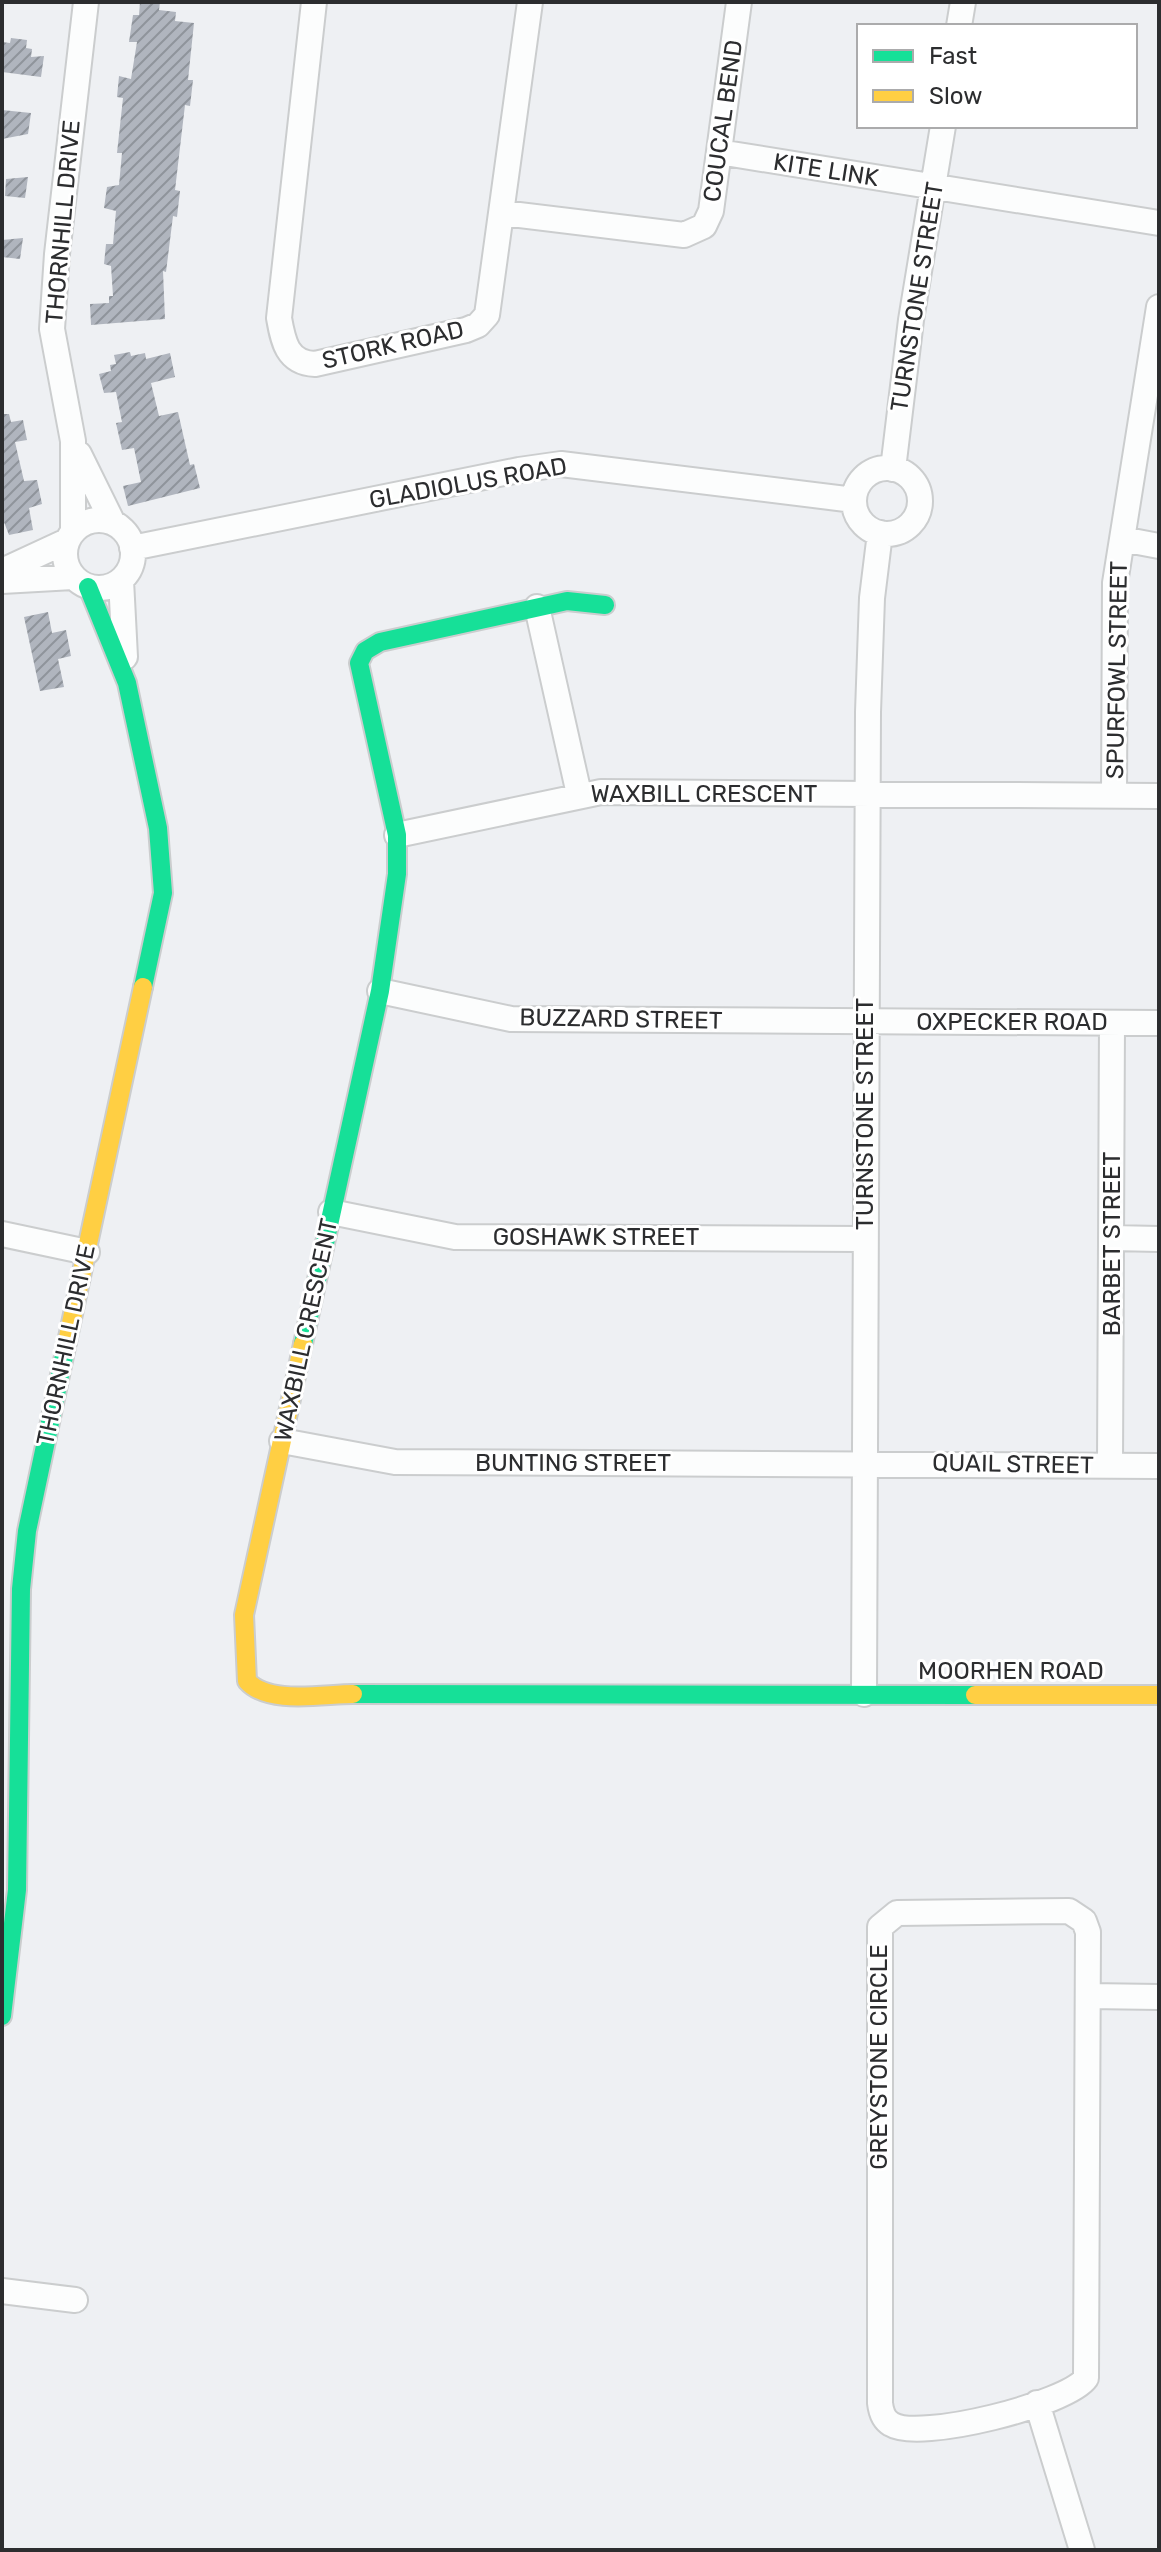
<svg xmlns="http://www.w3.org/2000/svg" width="1161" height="2552" viewBox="0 0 1161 2552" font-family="Rubik,sans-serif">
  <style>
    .building { fill: url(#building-hatch) }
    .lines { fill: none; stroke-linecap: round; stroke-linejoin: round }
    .street-casing { stroke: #cbcdce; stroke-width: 28 }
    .fast-casing { stroke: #cbcdce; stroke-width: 22 }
    .slow-casing { stroke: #cbcdce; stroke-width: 22 }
    .street { stroke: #fcfdfd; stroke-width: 24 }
    .fast { stroke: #16e098; stroke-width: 18 }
    .slow { stroke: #ffcf43; stroke-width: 18 }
    .labels { text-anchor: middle; stroke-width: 6; stroke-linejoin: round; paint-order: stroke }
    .street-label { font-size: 24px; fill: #2c2d2f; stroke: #fff }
  </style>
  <defs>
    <pattern id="building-hatch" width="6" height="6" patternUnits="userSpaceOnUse" patternTransform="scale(2)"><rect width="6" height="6" fill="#b0b5be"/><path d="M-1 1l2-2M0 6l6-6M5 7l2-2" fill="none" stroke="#8f949b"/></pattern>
  </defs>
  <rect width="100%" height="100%" fill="#eef0f3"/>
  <path class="building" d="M140 2H160L159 10 176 12 175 21 194 23 188 80H193L190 106 185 105 175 190 180 191 177 217 173 216 166 272 163 271 165 319 91 325 90 304 109 303V296H113L111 266 104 264 106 244H113L116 211 104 208 107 187 119 185 122 153H117L123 98 117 97 119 76 131 79 137 42H129L133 15H139Z
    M11 38 27 40 26 48 32 49 31 57 44 56 41 77 2 72V42L10 43Z
    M2 110 31 113 28 134 2 139Z
    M28 177 25 198 5 196 6 179Z
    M23 238 20 259 2 257V240Z
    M130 352 131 356 145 353 146 359 170 353 175 377 151 383 159 416 178 412 190 465 194 464 200 488 128 506 123 486 141 482 134 448 122 450 116 423 122 422 116 392 104 393 99 374 111 371 110 365 116 364 114 355Z
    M2 414H9L11 422 23 420 27 440 15 442 24 481 37 480 42 504 29 508 33 530 9 535 2 517Z
    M48 612 52 633 66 630 71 656 58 659 64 687 40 691 24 617Z"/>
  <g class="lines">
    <defs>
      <path id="street" d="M314 2 279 318C283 341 287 363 315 364L466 330 478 325 487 315 530 2
        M959 26 963 2
        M719 152 1159 223
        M503 213 684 235 704 226 711 211 739 2
        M79 454 113 523
        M854 501a33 33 0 1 1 66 0a33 33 0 1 1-66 0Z
        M893 469 911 320 943 126
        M65 554a34 34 0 1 1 68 0a34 34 0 1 1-68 0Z
        M73 532V441L52 329 57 254 86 2
        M1122 539 1159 546
        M132 548 519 470 561 464 854 500
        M2 571 67 541
        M121 580 125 657
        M2 581 73 577
        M537 607 579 794
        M1114 795 1115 583 1159 307
        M397 835 601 792 1159 796
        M380 991 511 1019 1159 1023
        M331 1212 455 1237 864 1239
        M2 1234 87 1252
        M1112 1238 1159 1239
        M282 1441 395 1462 1159 1466
        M1110 1465 1112 1023
        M864 1694 868 712 872 598 880 533
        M1069 1911 1084 1921 1088 1932 1086 2378C1068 2404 919 2442 891 2424 884 2420 881 2412 880 2403V1927L897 1913Z
        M1089 1996 1159 1997
        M2 2291 75 2300
        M1037 2403 1082 2550"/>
      <path id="fast" d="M88 587 127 683 158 828 163 893 143 987
        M303 1344 380 991 397 874V835L359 663 365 651 380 642 567 601 605 605
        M353 1694 975 1695
        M2 2016 17 1890 21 1589 27 1531 67 1342"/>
      <path id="slow" d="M67 1342 143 987
        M303 1344 244 1615 247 1681C268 1705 323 1694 353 1694
        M975 1695H1159"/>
    </defs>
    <use href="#street" class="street-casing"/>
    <use href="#fast" class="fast-casing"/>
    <use href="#slow" class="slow-casing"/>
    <use href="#street" class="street"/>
    <use href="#fast" class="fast"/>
    <use href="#slow" class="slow"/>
  </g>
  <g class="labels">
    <g class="street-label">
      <text transform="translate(723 121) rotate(-82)" y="8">COUCAL BEND</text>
      <text transform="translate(826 170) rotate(9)" y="8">KITE LINK</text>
      <text transform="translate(63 222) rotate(-85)" y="8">THORNHILL DRIVE</text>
      <text transform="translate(917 297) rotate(-81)" y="8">TURNSTONE STREET</text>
      <text transform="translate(393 345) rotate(-13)" y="8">STORK ROAD</text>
      <text transform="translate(468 483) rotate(-10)" y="8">GLADIOLUS ROAD</text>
      <text transform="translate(1117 670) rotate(-89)" y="8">SPURFOWL STREET</text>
      <text x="704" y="802">WAXBILL CRESCENT</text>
      <text transform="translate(621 1019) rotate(1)" y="8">BUZZARD STREET</text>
      <text x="1012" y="1030">OXPECKER ROAD</text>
      <text transform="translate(865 1114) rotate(-90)" y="8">TURNSTONE STREET</text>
      <text x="596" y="1245">GOSHAWK STREET</text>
      <text transform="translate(1112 1244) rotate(-90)" y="8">BARBET STREET</text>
      <text transform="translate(306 1330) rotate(-78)" y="8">WAXBILL CRESCENT</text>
      <text transform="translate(66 1345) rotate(-78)" y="8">THORNHILL DRIVE</text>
      <text x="573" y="1471">BUNTING STREET</text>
      <text transform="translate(1013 1464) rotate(1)" y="8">QUAIL STREET</text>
      <text x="1011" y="1679">MOORHEN ROAD</text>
      <text transform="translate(879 2057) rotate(-90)" y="8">GREYSTONE CIRCLE</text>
    </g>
  </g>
  <rect width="1161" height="2552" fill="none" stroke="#2c2d2f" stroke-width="8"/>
  <rect x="857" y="24" width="280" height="104" fill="#ffffff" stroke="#ababac" stroke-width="2"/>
  <rect x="873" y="50" width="40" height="12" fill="#16e098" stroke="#ababac" stroke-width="2"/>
  <text x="929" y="64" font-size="24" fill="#2c2d2f">Fast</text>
  <rect x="873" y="90" width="40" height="12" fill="#ffcf43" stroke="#ababac" stroke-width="2"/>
  <text x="929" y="104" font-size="24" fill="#2c2d2f">Slow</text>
</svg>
